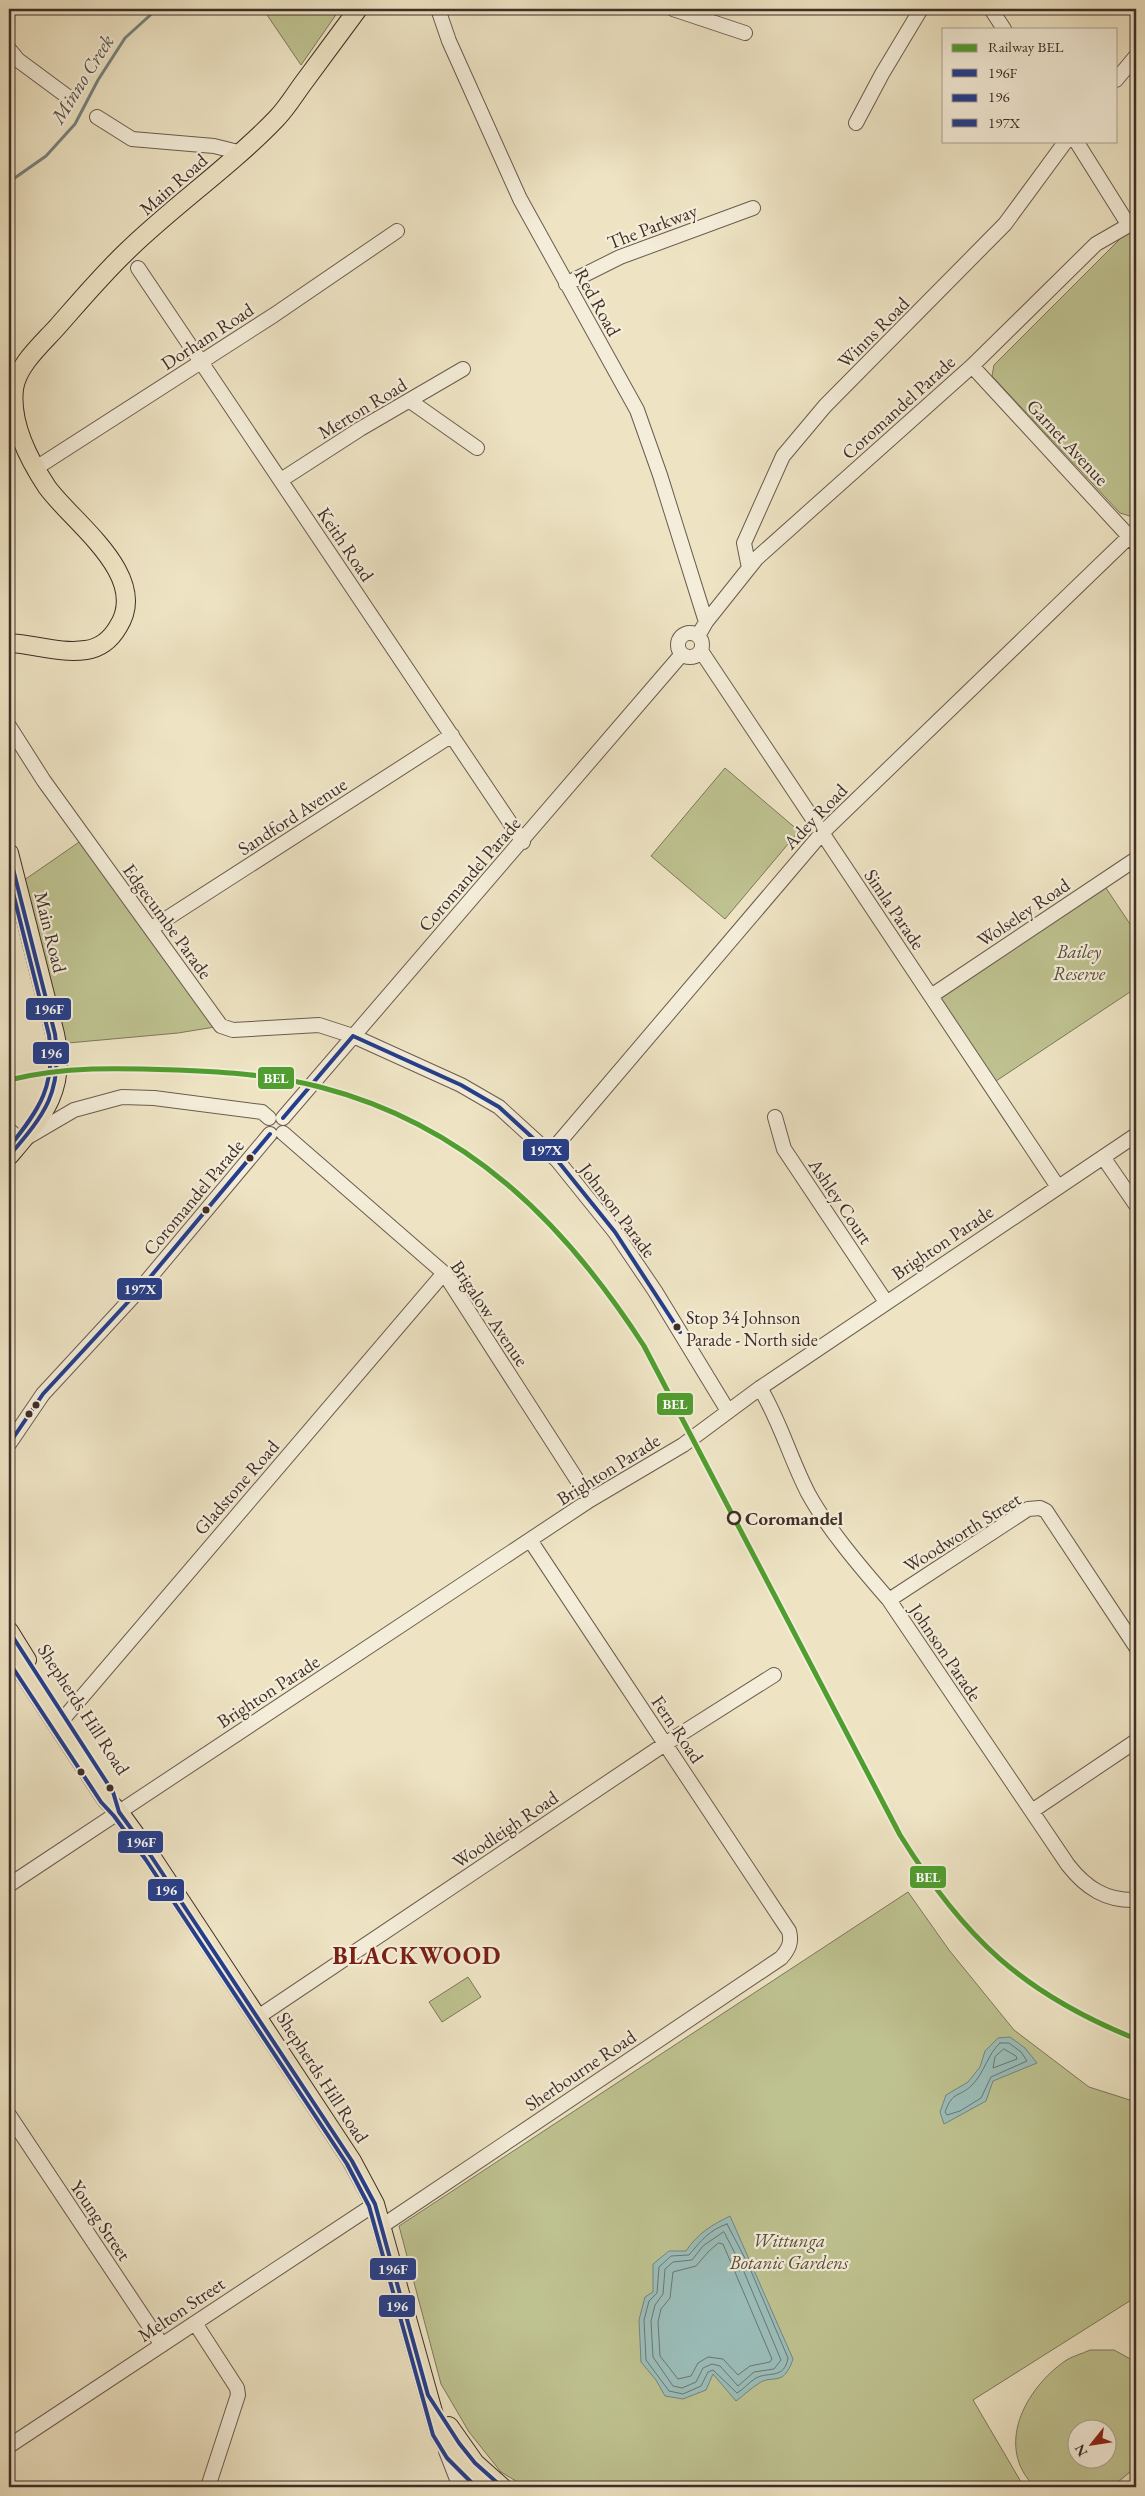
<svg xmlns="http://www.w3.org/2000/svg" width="1145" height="2496" viewBox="0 0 1145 2496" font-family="'EB Garamond',serif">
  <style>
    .green { fill: #bec290; stroke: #7e785c; fill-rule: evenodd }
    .water { fill: #9bbeba; stroke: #768480 }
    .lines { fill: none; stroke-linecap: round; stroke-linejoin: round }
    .shore { stroke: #6d7671; stroke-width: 1 }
    .stream { stroke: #768480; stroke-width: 3 }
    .minor-casing { stroke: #6b5c4f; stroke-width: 16 }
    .major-casing { stroke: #3f2e28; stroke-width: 20 }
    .minor { stroke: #f4edd9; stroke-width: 14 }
    .major { stroke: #eee4c4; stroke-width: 18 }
    .bus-1-casing { stroke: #f4edd9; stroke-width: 8 }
    .bus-2-casing { stroke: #f4edd9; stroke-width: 8 }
    .bus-3-casing { stroke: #f4edd9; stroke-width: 8 }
    .bus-1 { stroke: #243e8c; stroke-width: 4 }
    .bus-2 { stroke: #243e8c; stroke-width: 4 }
    .bus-3 { stroke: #243e8c; stroke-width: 4 }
    .rail-1-casing { stroke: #f4edd9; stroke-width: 9 }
    .rail-1 { stroke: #509e2f; stroke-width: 5 }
    .bus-dot { fill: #3f2e28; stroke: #f4edd9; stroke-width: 2 }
    .stop-dot { fill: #f4edd9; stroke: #3f2e28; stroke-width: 2.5 }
    .labels { text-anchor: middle; stroke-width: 4.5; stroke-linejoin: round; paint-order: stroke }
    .bus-label { font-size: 18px; fill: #3f2e28; stroke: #f4edd9; text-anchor: start }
    .street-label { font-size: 19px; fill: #3f2e28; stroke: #f4edd9 }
    .park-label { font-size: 19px; font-style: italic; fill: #584c3d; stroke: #f4edd9 }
    .stop-label { font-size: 19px; font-weight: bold; fill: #3f2e28; stroke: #f4edd9; text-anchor: start }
    .water-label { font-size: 20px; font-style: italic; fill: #56524c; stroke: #f4edd9 }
    .district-label { font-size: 24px; font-weight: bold; letter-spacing: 1px; fill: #7a1f14; stroke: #f4edd9 }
    .line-badge { stroke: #f4edd9; stroke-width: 2 }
    .badge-label { font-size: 14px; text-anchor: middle; font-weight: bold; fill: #fff }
  </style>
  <rect width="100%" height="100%" fill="#eee4c4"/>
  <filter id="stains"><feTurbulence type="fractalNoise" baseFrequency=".004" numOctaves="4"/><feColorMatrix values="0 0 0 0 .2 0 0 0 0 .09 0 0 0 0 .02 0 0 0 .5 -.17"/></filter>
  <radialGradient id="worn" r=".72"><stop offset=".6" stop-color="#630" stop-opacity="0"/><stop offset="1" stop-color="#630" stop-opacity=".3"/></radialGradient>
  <path class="green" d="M263 9H340L301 65Z
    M1136 229V518L1120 513 992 376 994 365 1125 234Z
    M725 768 799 831 725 919 651 856Z
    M85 838 221 1026 178 1033 57 1044 17 885Z
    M1102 882 1136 933V988L990 1085 931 996Z
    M908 1892 949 1950 1014 2030 1089 2087 1136 2102V2297L973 2400 1024 2487H526L501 2472 469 2432 441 2384 399 2226Z
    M468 1977 481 1997 442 2022 429 2002Z
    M1090 2350H1114L1136 2362V2467L1112 2487H1035C994 2447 1025 2389 1065 2361 1072 2356 1082 2354 1090 2350ZM1078 2428H1108V2458H1078Z"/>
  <path class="water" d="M1010 2037 1025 2048 1037 2063 993 2081 986 2101 944 2124 940 2112 946 2095 968 2082 980 2067 985 2051 998 2038Z
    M730 2216 793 2359C783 2389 772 2373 758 2384 750 2389 744 2395 736 2401L713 2374 706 2390 683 2399 665 2396 656 2380 641 2362 639 2320 645 2297 653 2292V2264L669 2251H686C698 2233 712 2225 730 2216Z"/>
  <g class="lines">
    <path class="shore" d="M1000 2043H1009L1021 2052 1027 2061 991 2077 981 2098 960 2111 947 2115 945 2112C953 2090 959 2098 972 2085 985 2072 987 2055 1000 2043Z
      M1004 2049 1016 2056 1017 2059 993 2068 995 2057Z
      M727 2224 748 2264 788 2358C784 2380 769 2371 756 2378 749 2382 744 2389 737 2393L713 2370 708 2372 701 2386 683 2394 669 2391 646 2360 644 2320 649 2301 657 2293 659 2267 671 2256 689 2255C701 2241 709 2230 727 2224Z
      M724 2232 742 2267 781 2360 774 2369 754 2372 738 2386 720 2366 712 2364 703 2368 696 2382 682 2388 673 2386 653 2357 651 2321 655 2305 663 2294 665 2269 673 2262 692 2260 703 2246Z
      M719 2243 723 2244 772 2359 770 2362 750 2366 738 2375 723 2359 708 2357 698 2363 691 2376 678 2379 660 2356 658 2322 661 2309 670 2298 673 2272 696 2266 709 2251Z"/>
    <path class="stream" d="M9 182 46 156 75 124 98 80 125 38 157 9"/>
    <defs>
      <path id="minor" d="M438 9 449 41 520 199 637 410 660 475 706 622
        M673 9 745 33
        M991 9 1004 29
        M9 49 18 60 68 97
        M1116 80 1136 56
        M97 117 132 139 214 146 242 153
        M856 123 882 74 921 9
        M1076 141 1128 224
        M138 268 523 842
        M566 284 620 257 753 208
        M972 366 1136 544
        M410 401 477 448
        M36 468 274 315 397 231
        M281 480 360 429 463 369
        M749 568 744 543 783 456 825 406 1005 224 1066 141
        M678 645a12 12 0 1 1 24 0a12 12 0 1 1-24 0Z
        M698 636 706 622 757 558 972 366 1096 244 1136 221
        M701 651 1058 1187
        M9 726 44 781 221 1026 233 1030 319 1025 353 1036 461 1085 499 1107 557 1160 615 1232 655 1291 728 1411
        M152 928 452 735
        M931 996 1136 859
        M775 1117 784 1149 886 1302
        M283 1118 682 654
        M9 1130 21 1141 74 1110 122 1097 154 1098 262 1112 269 1118
        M283 1133 444 1273 590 1500
        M549 1154 822 833 1136 530
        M1103 1157 1136 1205
        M760 1388C780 1421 790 1458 808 1493 827 1528 862 1569 889 1600L1068 1865C1086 1888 1106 1901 1136 1900
        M9 1444 43 1394 141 1288 270 1134
        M889 1600 1028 1509 1040 1508 1046 1511 1136 1647
        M58 1725 444 1273
        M1032 1811 1136 1741
        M9 1885 590 1500 683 1445 760 1388 1136 1135
        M258 2017 665 1744 774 1675
        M9 2115 162 2345
        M382 2226 781 1958C789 1949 792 1942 789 1931L530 1540
        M195 2323 237 2388 238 2395 208 2487
        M9 2446 375 2204
        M446 2451 460 2487"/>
      <path id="major" d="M9 643C34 644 60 654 86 650 100 648 111 639 118 627 151 576 73 523 47 487 29 460 10 423 14 389 17 365 43 343 58 326 80 301 102 275 126 252 174 205 230 167 276 119 287 108 295 94 304 82 322 58 340 33 358 9
        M9 853 55 1034C67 1090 43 1116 9 1156
        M9 1631 27 1660
        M9 1651 106 1799 119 1812 151 1856 352 2161 375 2204 439 2433 452 2454 484 2487
        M449 2426 475 2463 502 2487"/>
    </defs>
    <use href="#minor" class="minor-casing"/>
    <use href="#major" class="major-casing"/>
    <use href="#minor" class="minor"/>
    <use href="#major" class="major"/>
    <defs>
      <path id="bus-1" d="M9 853 55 1034C63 1092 45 1114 9 1156
        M9 1631 113 1792 119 1812 151 1856 352 2161 375 2204 428 2395 459 2443 475 2463 502 2487"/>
      <path id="bus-2" d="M9 877 49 1035C56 1085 40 1109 9 1147
        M9 1662 101 1802 114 1816 146 1860 347 2164 369 2206 433 2435 447 2458 476 2487"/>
      <path id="bus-3" d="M353 1036 461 1085 499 1107 557 1160 615 1232 680 1332
        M283 1118 353 1036
        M9 1444 43 1394 141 1288 270 1134"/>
    </defs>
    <use href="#bus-1" class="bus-1-casing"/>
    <use href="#bus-2" class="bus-2-casing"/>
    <use href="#bus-3" class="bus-3-casing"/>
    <use href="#bus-1" class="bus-1"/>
    <use href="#bus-2" class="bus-2"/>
    <use href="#bus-3" class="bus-3"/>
    <defs>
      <path id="rail-1" d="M9 1080C65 1066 120 1068 178 1070 225 1072 273 1075 320 1087 467 1125 564 1222 644 1346L900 1835C964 1938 1022 1993 1136 2039"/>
    </defs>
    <use href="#rail-1" class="rail-1-casing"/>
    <use href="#rail-1" class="rail-1"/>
  </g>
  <g class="bus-dot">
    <circle cx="250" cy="1158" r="4.5"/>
    <circle cx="206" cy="1210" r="4.5"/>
    <circle cx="677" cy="1327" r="4.5"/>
    <circle cx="36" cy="1405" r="4.5"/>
    <circle cx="29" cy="1414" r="4.5"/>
    <circle cx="81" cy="1772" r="4.5"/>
    <circle cx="110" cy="1788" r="4.5"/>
  </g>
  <circle class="stop-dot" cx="734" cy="1518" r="6"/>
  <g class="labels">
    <g class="bus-label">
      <text x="686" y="1324">Stop 34 Johnson<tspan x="686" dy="22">Parade - North side</tspan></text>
    </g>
    <g class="street-label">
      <text transform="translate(173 184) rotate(-41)" y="7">Main Road</text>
      <text transform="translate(652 226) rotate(-21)" y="7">The Parkway</text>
      <text transform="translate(598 302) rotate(61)" y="7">Red Road</text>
      <text transform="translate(873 332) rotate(-45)" y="7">Winns Road</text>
      <text transform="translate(207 336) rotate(-33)" y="7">Dorham Road</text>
      <text transform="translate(898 407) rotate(-42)" y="7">Coromandel Parade</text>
      <text transform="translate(362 408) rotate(-31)" y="7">Merton Road</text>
      <text transform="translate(1068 442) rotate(47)" y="7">Garnet Avenue</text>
      <text transform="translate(346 544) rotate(56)" y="7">Keith Road</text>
      <text transform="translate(292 816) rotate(-33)" y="7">Sandford Avenue</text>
      <text transform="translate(815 816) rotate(-46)" y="7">Adey Road</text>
      <text transform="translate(469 874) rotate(-49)" y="7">Coromandel Parade</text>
      <text transform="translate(895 909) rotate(56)" y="7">Simla Parade</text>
      <text transform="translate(1023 912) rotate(-34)" y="7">Wolseley Road</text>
      <text transform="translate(168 921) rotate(54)" y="7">Edgecumbe Parade</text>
      <text transform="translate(51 932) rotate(76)" y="7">Main Road</text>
      <text transform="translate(193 1197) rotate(-50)" y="7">Coromandel Parade</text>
      <text transform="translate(841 1201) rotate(56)" y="7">Ashley Court</text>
      <text transform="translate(618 1210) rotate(53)" y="7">Johnson Parade</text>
      <text transform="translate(942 1242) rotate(-34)" y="7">Brighton Parade</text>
      <text transform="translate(490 1313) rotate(56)" y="7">Brigalow Avenue</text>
      <text transform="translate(608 1469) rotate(-32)" y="7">Brighton Parade</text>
      <text transform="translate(236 1487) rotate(-49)" y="7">Gladstone Road</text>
      <text transform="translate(962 1532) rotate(-32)" y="7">Woodworth Street</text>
      <text transform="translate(946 1652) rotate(56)" y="7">Johnson Parade</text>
      <text transform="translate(268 1691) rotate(-33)" y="7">Brighton Parade</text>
      <text transform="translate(84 1709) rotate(57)" y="7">Shepherds Hill Road</text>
      <text transform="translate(678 1729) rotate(56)" y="7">Fern Road</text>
      <text transform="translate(505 1829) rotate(-34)" y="7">Woodleigh Road</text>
      <text transform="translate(580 2070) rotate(-34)" y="7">Sherbourne Road</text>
      <text transform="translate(323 2077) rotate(57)" y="7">Shepherds Hill Road</text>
      <text transform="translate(101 2220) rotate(56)" y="7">Young Street</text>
      <text transform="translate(181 2309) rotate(-34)" y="7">Melton Street</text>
    </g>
    <g class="park-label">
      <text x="1079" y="958">Bailey<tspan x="1079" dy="22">Reserve</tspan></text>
      <text x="789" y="2247">Wittunga<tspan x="789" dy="22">Botanic Gardens</tspan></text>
    </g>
    <g class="stop-label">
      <text x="745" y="1525">Coromandel</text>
    </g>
    <g class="water-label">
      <text transform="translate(82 79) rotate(-58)" y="7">Minno Creek</text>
    </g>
    <g class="district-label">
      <text x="417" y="1964">BLACKWOOD</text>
    </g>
  </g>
  <g class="line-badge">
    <rect x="25" y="997" width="47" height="24" rx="5" fill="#243e8c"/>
    <rect x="32" y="1041" width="38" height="24" rx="5" fill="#243e8c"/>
    <rect x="257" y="1066" width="38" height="24" rx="5" fill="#509e2f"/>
    <rect x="522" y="1138" width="48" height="24" rx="5" fill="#243e8c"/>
    <rect x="116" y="1277" width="47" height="24" rx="5" fill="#243e8c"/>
    <rect x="656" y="1392" width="38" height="24" rx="5" fill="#509e2f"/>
    <rect x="117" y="1830" width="47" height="24" rx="5" fill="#243e8c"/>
    <rect x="909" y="1865" width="38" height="24" rx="5" fill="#509e2f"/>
    <rect x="147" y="1878" width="38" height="24" rx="5" fill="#243e8c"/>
    <rect x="369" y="2257" width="48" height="24" rx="5" fill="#243e8c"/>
    <rect x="378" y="2294" width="38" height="24" rx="5" fill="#243e8c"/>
  </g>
  <g class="badge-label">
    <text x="49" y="1014">196F</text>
    <text x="51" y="1058">196</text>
    <text x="276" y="1083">BEL</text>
    <text x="546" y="1155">197X</text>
    <text x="140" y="1294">197X</text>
    <text x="675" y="1409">BEL</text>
    <text x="141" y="1847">196F</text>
    <text x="928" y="1882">BEL</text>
    <text x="166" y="1895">196</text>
    <text x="393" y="2274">196F</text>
    <text x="397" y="2311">196</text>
  </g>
  <rect width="1145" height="2496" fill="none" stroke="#eee4c4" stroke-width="30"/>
  <rect x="10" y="10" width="1125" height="2476" fill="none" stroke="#3f2e28" stroke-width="2.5"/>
  <rect x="15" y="15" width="1115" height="2466" fill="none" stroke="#3f2e28"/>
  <rect x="942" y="28" width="175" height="115" fill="#f4edd9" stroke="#aca192"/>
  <rect x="952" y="44" width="25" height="8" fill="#509e2f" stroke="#aca192"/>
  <text x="988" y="52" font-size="15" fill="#3f2e28">Railway BEL</text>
  <rect x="952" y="69" width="25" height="8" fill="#243e8c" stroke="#aca192"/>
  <text x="988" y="78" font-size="15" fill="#3f2e28">196F</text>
  <rect x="952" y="94" width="25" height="8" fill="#243e8c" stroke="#aca192"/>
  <text x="988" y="102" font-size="15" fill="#3f2e28">196</text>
  <rect x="952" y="119" width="25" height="8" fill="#243e8c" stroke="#aca192"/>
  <text x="988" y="128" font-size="15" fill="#3f2e28">197X</text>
  <g transform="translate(1092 2444) rotate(240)"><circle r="24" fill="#f4edd9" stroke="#aca192"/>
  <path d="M0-4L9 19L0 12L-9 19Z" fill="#8f2418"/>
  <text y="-8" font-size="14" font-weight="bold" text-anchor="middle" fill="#3f2e28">N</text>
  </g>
  <rect width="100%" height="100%" filter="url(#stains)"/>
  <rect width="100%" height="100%" fill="url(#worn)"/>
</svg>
